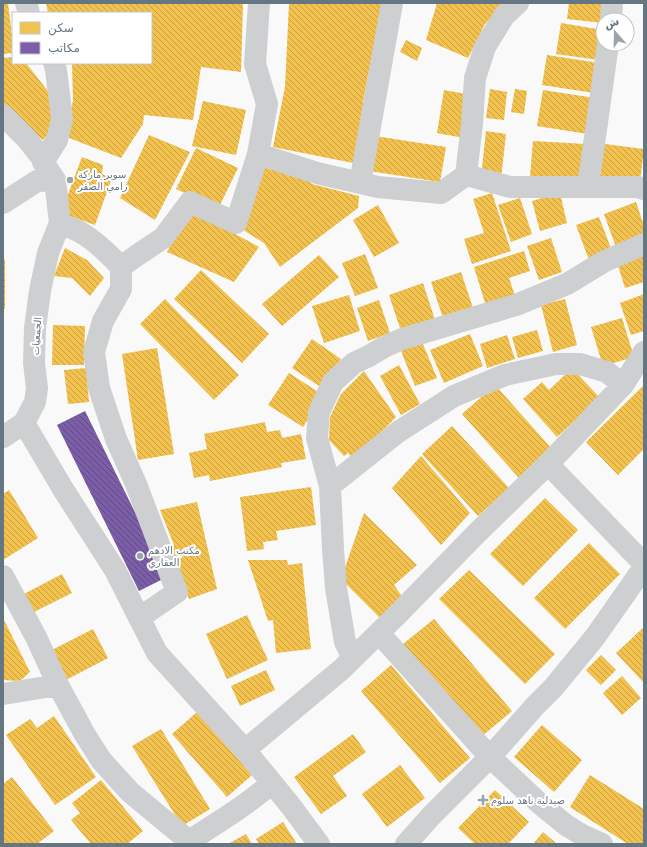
<svg xmlns="http://www.w3.org/2000/svg" width="647" height="847" viewBox="0 0 647 847" font-family="'DejaVu Sans',Cairo,sans-serif">
  <style>
    .homes { fill: url(#homes-back-hatch) }
    .offices { fill: url(#offices-back-hatch) }
    .lines { fill: none; stroke-linecap: round; stroke-linejoin: round }
    .street { stroke: #cecfd0; stroke-width: 22 }
    .poi-dot { fill: #99a4ac; stroke: #fff; stroke-width: 1.5 }
    .labels { text-anchor: middle; stroke-width: 4; stroke-linejoin: round; paint-order: stroke }
    .poi-label { font-size: 10px; fill: #657683; stroke: #fff; text-anchor: start }
    .street-label { font-size: 10px; fill: #657683; stroke: #fff }
  </style>
  <defs>
    <pattern id="homes-back-hatch" width="6" height="6" patternUnits="userSpaceOnUse"><rect width="6" height="6" fill="#f2c14e"/><path d="M-1 5l2 2M0 0l6 6M5-1l2 2" fill="none" stroke="#c8a146"/></pattern>
    <pattern id="offices-back-hatch" width="6" height="6" patternUnits="userSpaceOnUse"><rect width="6" height="6" fill="#7b5ea7"/><path d="M-1 5l2 2M0 0l6 6M5-1l2 2" fill="none" stroke="#5f4c81"/></pattern>
  </defs>
  <rect width="100%" height="100%" fill="#f9f9f9"/>
  <path class="homes" d="M3 3H8L13 44V53L3 54Z
    M46 3H243L241 72 201 67 193 120 144 115 143 124 121 158 64 136 73 101 72 63H151V13H48Z
    M289 3H382L363 102 371 104 358 164 273 147 285 87Z
    M437 3H505L485 24 468 58 426 40Z
    M569 3H607L603 23 567 19Z
    M561 23 603 30 599 60 556 54Z
    M406 40 422 48 417 61 400 52Z
    M547 55 599 63 594 93 542 85Z
    M13 57V63H26L51 95 52 129 43 140 3 105V58Z
    M490 89 507 92 504 120 486 118Z
    M515 89 527 91 524 114 511 112Z
    M444 90 471 95 464 138 437 133Z
    M543 90 595 98 588 134 537 126Z
    M203 101 246 110 236 155 192 146Z
    M486 131 506 134 501 179 481 177Z
    M149 135 190 152 155 220 120 198Z
    M375 136 446 147 440 182 369 171Z
    M533 141 586 144 583 180 530 176Z
    M597 143 644 149 640 182 593 176Z
    M196 148 238 168 218 209 176 189Z
    M82 157 103 165 102 174 112 178 95 225 61 213Z
    M267 163 297 173 312 184 359 196 358 208 280 267 264 243 240 228Z
    M492 193 511 251 472 264 464 239 484 233 473 199Z
    M560 193 567 223 540 231 532 201Z
    M520 198 532 234 511 242 498 205Z
    M636 202 644 226V236L616 247 604 214Z
    M378 205 399 243 374 257 353 220Z
    M189 209 259 247 234 282 167 252Z
    M599 217 612 251 589 260 576 225Z
    M551 238 562 272 539 280 527 246Z
    M65 248 87 260 104 278 90 296 72 278 54 276Z
    M524 251 530 271 509 278 515 296 486 306 474 267Z
    M644 251V282L625 288 616 259Z
    M365 254 378 288 355 296 342 263Z
    M319 255 339 277 282 326 262 304Z
    M5 259V309H3V260Z
    M201 270 269 334 242 363 174 299Z
    M461 272 473 308 443 318 431 282Z
    M423 283 435 320 401 331 389 295Z
    M644 294V331L631 335 620 303Z
    M349 295 360 331 324 343 312 306Z
    M165 299 239 375 214 400 140 324Z
    M565 299 577 345 553 352 541 305Z
    M379 300 390 333 368 341 357 308Z
    M622 318 634 357 603 366 591 327Z
    M53 325 85 326 84 365H52Z
    M537 330 543 351 518 358 512 337Z
    M470 334 483 366 444 383 430 350Z
    M507 335 515 359 487 368 480 344Z
    M420 337 437 378 415 386 399 346Z
    M312 339 341 359 322 388 292 368Z
    M157 348 174 454 138 460 122 354Z
    M399 365 420 404 401 415 380 376Z
    M86 368 89 402 68 404 64 370Z
    M572 368 600 398 557 437 523 399 542 382 549 390Z
    M364 371 396 417 354 460 348 453 344 456 329 440 330 417 341 394Z
    M289 373 323 395 303 427 268 405Z
    M495 385 552 449 519 478 462 414Z
    M644 385V449L618 475 586 442Z
    M265 422 267 432 280 430 282 438 301 434 306 459 281 463 282 467 210 481 209 475 194 478 189 453 207 449 204 434Z
    M452 426 509 488 478 516 422 454Z
    M421 456 470 513 441 545 392 488Z
    M311 487 316 525 276 531 278 540 263 542 264 549 247 551 240 497Z
    M9 490 38 538 3 560V494Z
    M545 498 578 530 523 586 490 554Z
    M197 502 217 589 189 599 167 548 174 545 160 510Z
    M364 513 417 565 394 585 403 598 380 618 341 579Z
    M589 543 620 574 565 629 534 598Z
    M248 560H287L288 565 302 563 311 649 276 653 273 620 268 621Z
    M469 570 555 654 525 684 439 599Z
    M62 574 72 593 30 614 20 596Z
    M247 615 268 660 227 679 206 634Z
    M3 618 30 672 20 681 3 680Z
    M434 619 512 711 481 737 403 644Z
    M644 627V683L616 653Z
    M93 629 108 658 64 681 48 652Z
    M601 655 616 670 601 685 586 670Z
    M391 665 470 758 440 783 361 691Z
    M266 670 275 690 240 706 231 686Z
    M622 676 641 698 622 715 603 693Z
    M197 712 252 775 227 797 172 734Z
    M54 716 96 777 55 805 6 735 30 719 37 728Z
    M542 725 582 760 554 792 514 757Z
    M161 729 210 809 182 826 132 746Z
    M353 734 366 752 333 776 347 796 321 814 294 777Z
    M400 765 425 798 387 827 362 794Z
    M590 775 644 809V844H628L570 807Z
    M12 777 54 831 37 844H3V784Z
    M101 780 143 831 127 844H91L71 820 80 813 72 803Z
    M495 790 529 822 508 844H475L458 828Z
    M283 822 297 844H259L256 839Z
    M543 832 557 844H533Z
    M246 834 252 844H228Z"/>
  <path class="offices" d="M85 411 167 577 139 591 57 425Z"/>
  <g class="lines">
    <path class="street" d="M26 3 29 13
      M611 20 612 3
      M3 115 26 138 42 158 43 162 55 180 60 223 48 253 40 291 35 328 34 363 37 388 35 402 24 423 3 437
      M258 154 317 173 378 187 441 193 466 175 510 187H638L644 189
      M43 162 57 140 62 119 56 70 54 63
      M466 175 472 124 475 78 485 47 504 16 518 3
      M360 183 392 3
      M588 187 608 44
      M3 203 37 181 55 180
      M60 223C67 226 74 229 80 232 96 241 109 254 121 267V289L103 321 94 352 99 388 116 439 136 484 177 592 139 618
      M121 267 136 256 163 238 190 202 236 223 258 154 267 104 255 64 259 3
      M24 423 63 489 115 570 157 653 245 750 290 805 319 844
      M548 464 644 564
      M330 486 398 432 454 396 505 375 556 364H580L607 372 623 385
      M3 576 36 637 58 685 84 733 101 760 130 792 189 841V844
      M379 633 490 757 539 803 566 825 582 835 602 844
      M353 658 345 642 336 588 333 549 330 486 317 438 319 412 333 382 354 363 369 356 384 347 402 339 516 305 567 284 603 262 644 244
      M3 694 58 685
      M245 750 342 669 399 613 476 534 548 464 623 385 644 352
      M189 841C217 823 247 805 272 783
      M406 844 431 816 490 757 535 706 553 688 595 637 644 567"/>
  </g>
  <g class="poi-dot">
    <circle cx="70" cy="180" r="4"/>
    <circle cx="140" cy="556" r="4"/>
    <path d="M481 794h4v4h4v4h-4v4h-4v-4h-4v-4h4z"/>
  </g>
  <g class="labels">
    <g class="poi-label">
      <text x="78" y="178">سوبر ماركة<tspan x="78" dy="12">رامي الصقر</tspan></text>
      <text x="148" y="554">مكتب الادهم<tspan x="148" dy="12">العقاري</tspan></text>
      <text x="491" y="804">صيدلية ناهد سلوم</text>
    </g>
    <g class="street-label">
      <text transform="translate(36 336) rotate(-86)" y="4">الجمعيات</text>
    </g>
  </g>
  <rect width="647" height="847" fill="none" stroke="#657683" stroke-width="8"/>
  <rect x="12" y="12" width="140" height="52" fill="#ffffff" stroke="#c1c8cd"/>
  <rect x="20" y="22" width="20" height="12" fill="#f2c14e" stroke="#c1c8cd"/>
  <text x="48" y="32" font-size="12" fill="#657683">سكن</text>
  <rect x="20" y="42" width="20" height="12" fill="#7b5ea7" stroke="#c1c8cd"/>
  <text x="48" y="52" font-size="12" fill="#657683">مكاتب</text>
  <g transform="translate(615 32) rotate(340)"><circle r="19" fill="#ffffff" stroke="#c1c8cd"/>
  <path d="M0-3L7 15L0 10L-7 15Z" fill="#99a4ac"/>
  <text y="-6" font-size="11" font-weight="bold" text-anchor="middle" fill="#657683">ش</text>
  </g>
</svg>
